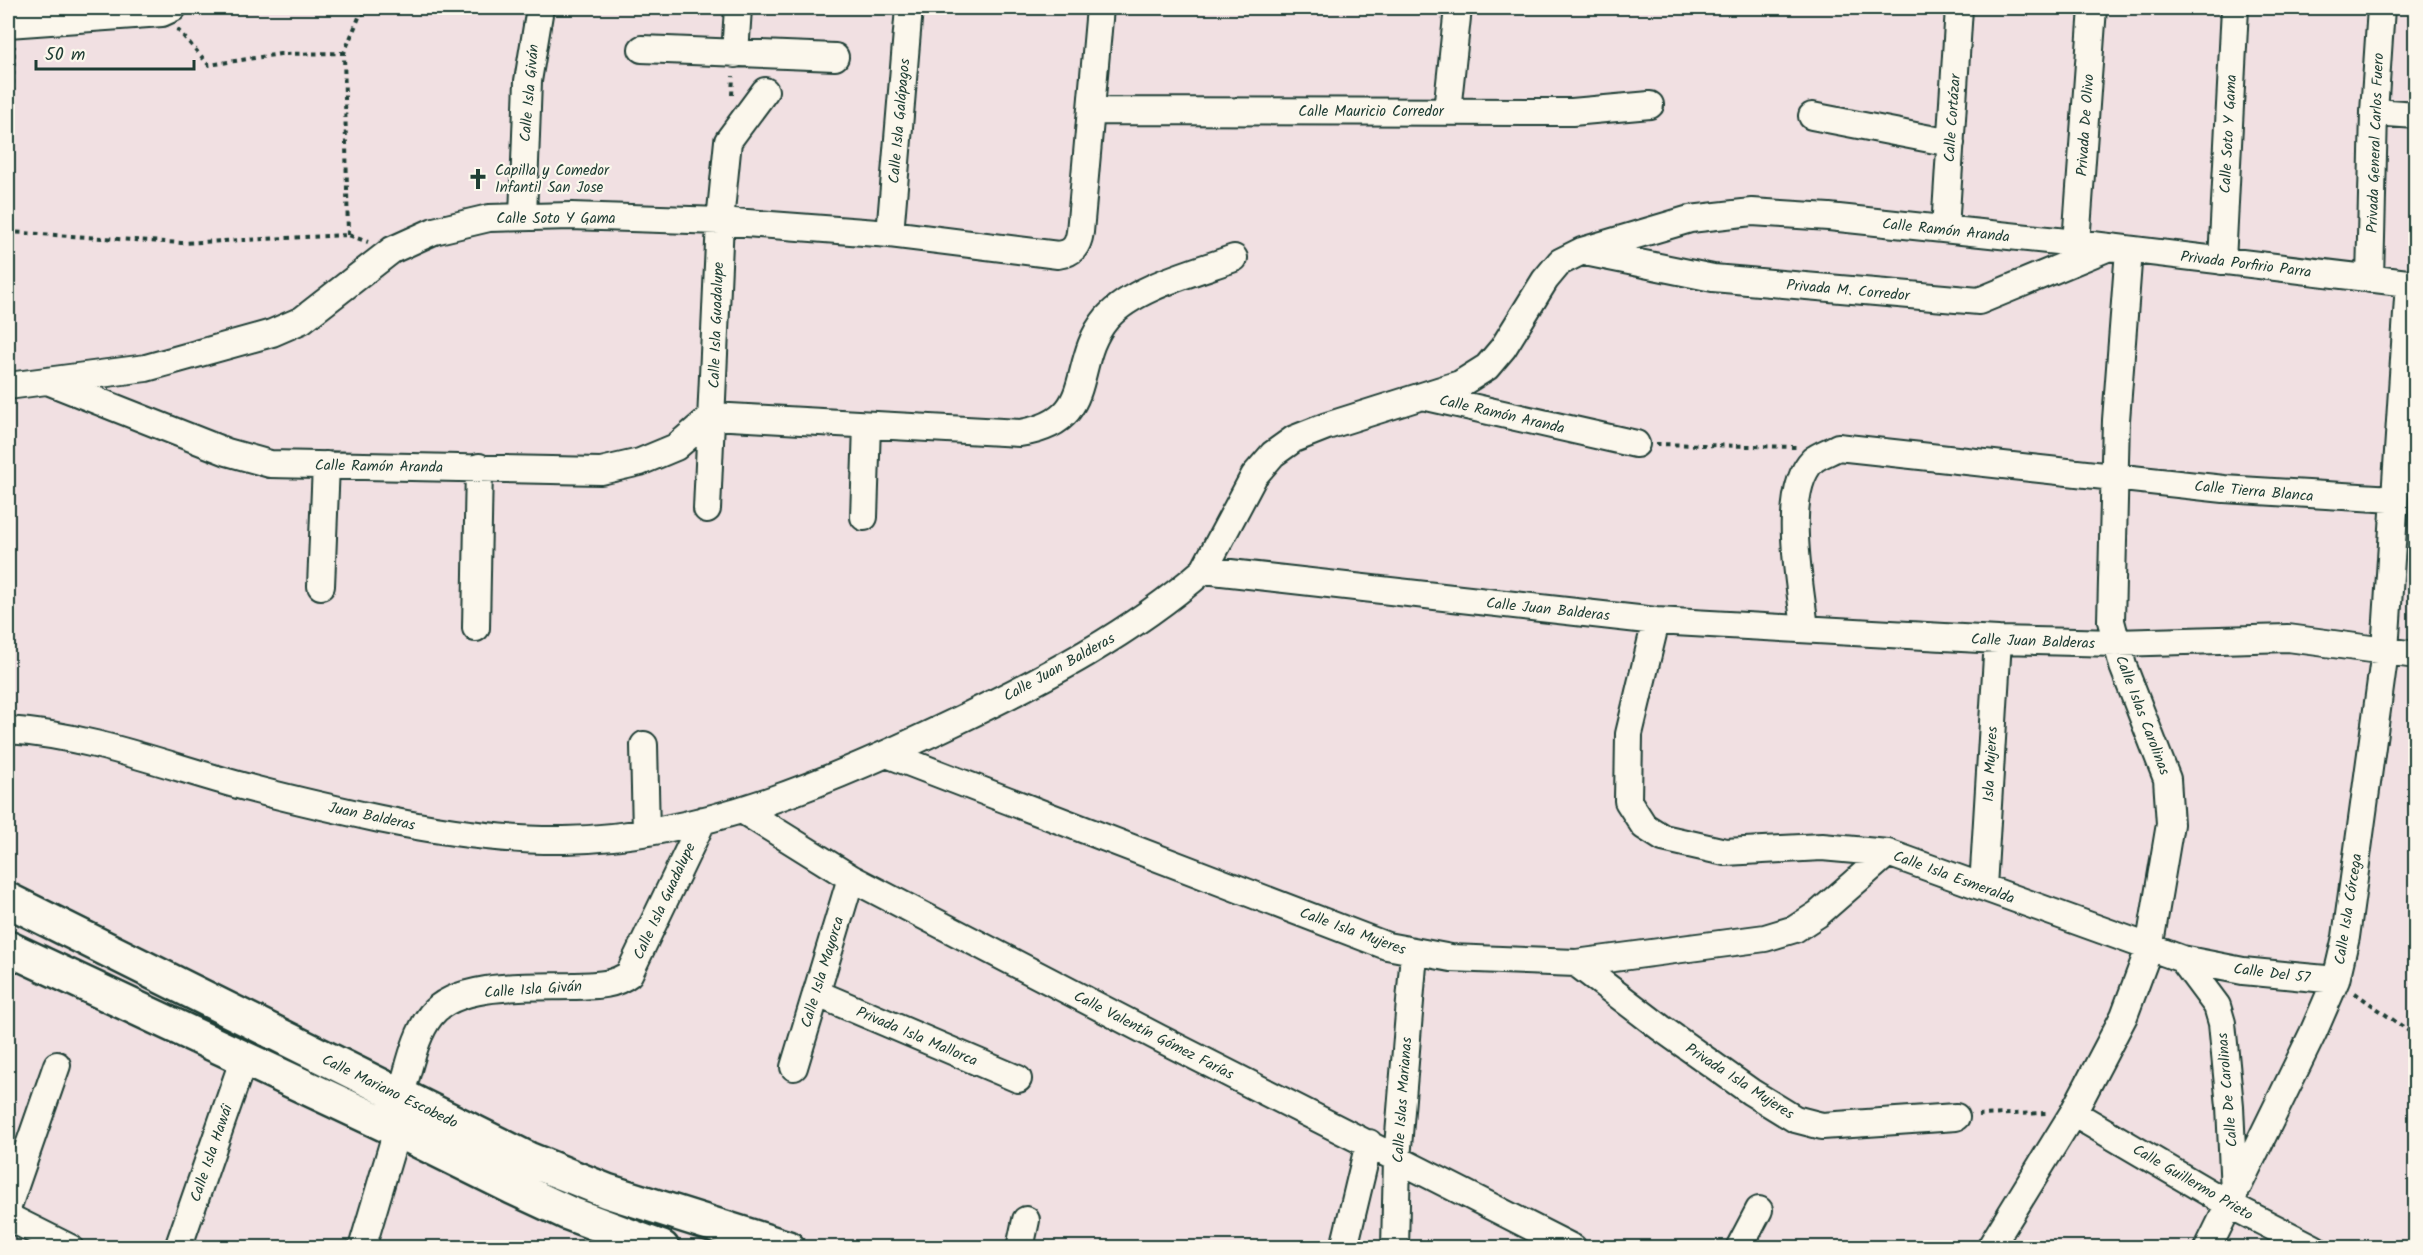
<svg xmlns="http://www.w3.org/2000/svg" width="2423" height="1255" viewBox="0 0 2423 1255" font-family="Kalam,sans-serif">
  <style>
    .lines { fill: none; stroke-linecap: round; stroke-linejoin: round }
    .minor-casing { stroke: #1f3d34; stroke-width: 30 }
    .major-casing { stroke: #1f3d34; stroke-width: 38 }
    .path { stroke: #1f3d34; stroke-width: 4; stroke-dasharray: 4.5 4.5; stroke-linecap: butt }
    .minor { stroke: #fbf7ec; stroke-width: 26 }
    .major { stroke: #fbf7ec; stroke-width: 33 }
    .labels { text-anchor: middle; stroke-width: 4.5; stroke-linejoin: round; paint-order: stroke }
    .street-label { font-size: 15px; fill: #1f3d34; stroke: #fbf7ec }
    .poi-label { font-size: 15px; fill: #1f3d34; stroke: #fbf7ec; text-anchor: start }
  </style>
  <rect width="100%" height="100%" fill="#f1e0e2"/>
  <filter id="ink" filterUnits="userSpaceOnUse"><feTurbulence type="fractalNoise" baseFrequency=".0167" numOctaves="2"/><feDisplacementMap in="SourceGraphic" scale="12" xChannelSelector="R" yChannelSelector="G"/><feConvolveMatrix kernelMatrix="1 2 1 2 8 2 1 2 1" color-interpolation-filters="sRGB"/></filter>
  <g filter="url(#ink)">
    <g class="lines">
      <defs>
        <path id="minor" d="M8 24 162 13 173 8
          M642 49 835 57
          M735 54 738 8
          M1091 111 1572 112 1650 105
          M1447 111 1458 8
          M2374 112 2416 115
          M1812 116 1951 143
          M523 216 528 81 540 8
          M1945 229 1959 8
          M890 234 909 8
          M2076 243 2093 8
          M1585 252 1713 278 1979 301 2107 248
          M2222 261 2235 8
          M2370 279 2374 112 2381 8
          M50 382 227 452 270 464 601 471 640 462 676 447 712 416 1020 433C1100 421 1068 364 1107 318 1134 287 1196 272 1234 258
          M8 386 146 368 272 333 302 320 392 250 434 231 489 218 571 216 720 221 890 234 1058 255C1073 253 1078 246 1080 232L1100 8
          M1427 397 1636 444
          M707 509 720 221 728 141 765 91
          M864 517 867 425
          M1204 570 1254 476 1273 454 1294 439 1327 426 1460 384 1487 367 1503 348 1545 280 1560 262 1582 251 1690 219 1752 212 1829 217 2076 243 2416 284
          M321 586 326 465
          M1656 621 1629 734 1628 801 1644 826 1663 838 1725 852 1822 847 1888 853 2182 959 2243 971 2336 980
          M476 628 479 467
          M1805 629C1801 587 1780 493 1813 460 1819 455 1831 451 1838 447L2224 489 2394 499
          M8 730C85 735 157 762 231 783 280 797 330 808 380 819 439 831 504 841 564 840 703 838 836 779 959 720 1046 678 1130 634 1204 570L1656 621 1998 640 2116 643 2288 638 2416 655
          M644 745 646 831
          M887 754 1387 946 1451 958 1576 963 1765 938 1795 929 1818 914 1888 853
          M742 810 851 878 1159 1038 1573 1248
          M1983 887 1998 640
          M2182 959 2217 1006 2222 1023 2230 1106 2234 1193
          M1576 963 1661 1028 1751 1092 1795 1119 1822 1126 1956 1117
          M816 993 1018 1079
          M794 1067 851 878
          M400 1096C409 1071 414 1036 431 1015 457 982 533 987 572 986 592 985 612 987 629 974L703 820
          M2073 1113 2230 1205 2314 1248
          M8 1206 57 1065
          M8 1217 70 1248
          M178 1248 244 1058
          M362 1248 397 1130
          M1020 1248 1026 1220
          M1344 1248 1369 1143
          M1395 1248 1397 1159 1414 953
          M1739 1248 1759 1210
          M1990 1248 2073 1113 2124 1016 2149 949 2170 824 2167 779 2123 666 2111 621 2116 420 2129 250
          M2208 1248 2313 1033 2336 980 2346 937 2385 651 2409 283"/>
        <path id="major" d="M8 900 528 1159 607 1191 788 1248
          M8 948 397 1130 512 1187 568 1213 662 1248"/>
      </defs>
      <use href="#minor" class="minor-casing"/>
      <use href="#major" class="major-casing"/>
      <path class="path" d="M177 29 209 65 280 54 344 53
        M732 95 733 76
        M8 232 181 243 348 235 368 242
        M348 235 344 53 360 15 374 8
        M8 246 14 46
        M1656 444 1796 447
        M2355 993 2416 1036
        M1978 1115 2046 1113"/>
      <use href="#minor" class="minor"/>
      <use href="#major" class="major"/>
    </g>
  </g>
  <defs>
    <symbol id="church-bare" viewBox="-9 -9 18 18"><path d="M-1.2-6h2.4v3.5h3.3v2.4h-3.3V6h-2.4V-.1h-3.3v-2.4h3.3Z" fill="#1f3d34" stroke="#fbf7ec" stroke-width="2.5" paint-order="stroke"/></symbol>
  </defs>
  <g fill-rule="evenodd">
    <use href="#church-bare" x="463" y="164" width="30" height="30"/>
  </g>
  <g class="labels">
    <g class="street-label">
      <text transform="translate(529 93) rotate(-85)" y="5">Calle Isla Giván</text>
      <text x="1371" y="116">Calle Mauricio Corredor</text>
      <text transform="translate(1952 118) rotate(-86)" y="5">Calle Cortázar</text>
      <text transform="translate(899 121) rotate(-85)" y="5">Calle Isla Galápagos</text>
      <text transform="translate(2085 125) rotate(-86)" y="5">Privada De Olivo</text>
      <text transform="translate(2228 134) rotate(-87)" y="5">Calle Soto Y Gama</text>
      <text transform="translate(2375 143) rotate(-88)" y="5">Privada General Carlos Fuero</text>
      <text x="556" y="223">Calle Soto Y Gama</text>
      <text transform="translate(1946 230) rotate(6)" y="5">Calle Ramón Aranda</text>
      <text transform="translate(2246 264) rotate(7)" y="5">Privada Porfirio Parra</text>
      <text transform="translate(1848 290) rotate(5)" y="5">Privada M. Corredor</text>
      <text transform="translate(716 325) rotate(-88)" y="5">Calle Isla Guadalupe</text>
      <text transform="translate(1502 414) rotate(13)" y="5">Calle Ramón Aranda</text>
      <text transform="translate(379 466) rotate(1)" y="5">Calle Ramón Aranda</text>
      <text transform="translate(2254 491) rotate(5)" y="5">Calle Tierra Blanca</text>
      <text transform="translate(1548 609) rotate(6)" y="5">Calle Juan Balderas</text>
      <text transform="translate(2033 641) rotate(2)" y="5">Calle Juan Balderas</text>
      <text transform="translate(1059 667) rotate(-29)" y="5">Calle Juan Balderas</text>
      <text transform="translate(2143 715) rotate(69)" y="5">Calle Islas Carolinas</text>
      <text transform="translate(1990 764) rotate(-87)" y="5">Isla Mujeres</text>
      <text transform="translate(372 816) rotate(12)" y="5">Juan Balderas</text>
      <text transform="translate(1954 877) rotate(20)" y="5">Calle Isla Esmeralda</text>
      <text transform="translate(664 901) rotate(-65)" y="5">Calle Isla Guadalupe</text>
      <text transform="translate(2348 909) rotate(-81)" y="5">Calle Isla Córcega</text>
      <text transform="translate(1353 931) rotate(20)" y="5">Calle Isla Mujeres</text>
      <text transform="translate(822 972) rotate(-73)" y="5">Calle Isla Mayorca</text>
      <text transform="translate(2272 973) rotate(7)" y="5">Calle Del 57</text>
      <text transform="translate(533 989) rotate(-4)" y="5">Calle Isla Giván</text>
      <text transform="translate(1154 1035) rotate(27)" y="5">Calle Valentín Gómez Farías</text>
      <text transform="translate(917 1036) rotate(23)" y="5">Privada Isla Mallorca</text>
      <text transform="translate(1740 1081) rotate(33)" y="5">Privada Isla Mujeres</text>
      <text transform="translate(2227 1090) rotate(-95)" y="5">Calle De Carolinas</text>
      <text transform="translate(390 1091) rotate(26)" y="5">Calle Mariano Escobedo</text>
      <text transform="translate(1402 1100) rotate(-86)" y="5">Calle Islas Marianas</text>
      <text transform="translate(211 1153) rotate(-71)" y="5">Calle Isla Hawái</text>
      <text transform="translate(2193 1182) rotate(30)" y="5">Calle Guillermo Prieto</text>
    </g>
    <g class="poi-label">
      <text x="495" y="175">Capilla y Comedor<tspan x="495" dy="17">Infantil San Jose</tspan></text>
    </g>
  </g>
  <rect width="2423" height="1255" fill="none" stroke="#fbf7ec" stroke-width="30"/>
  <rect x="15" y="15" width="2393" height="1225" fill="none" stroke="#1f3d34" stroke-width="2" filter="url(#ink)"/>
  <path d="M36 60v9h158v-9" fill="none" stroke="#1f3d34" stroke-width="3"/>
  <text x="45" y="60" font-size="18" fill="#1f3d34" stroke="#fbf7ec" stroke-width="4.5" paint-order="stroke">50 m</text>
</svg>
